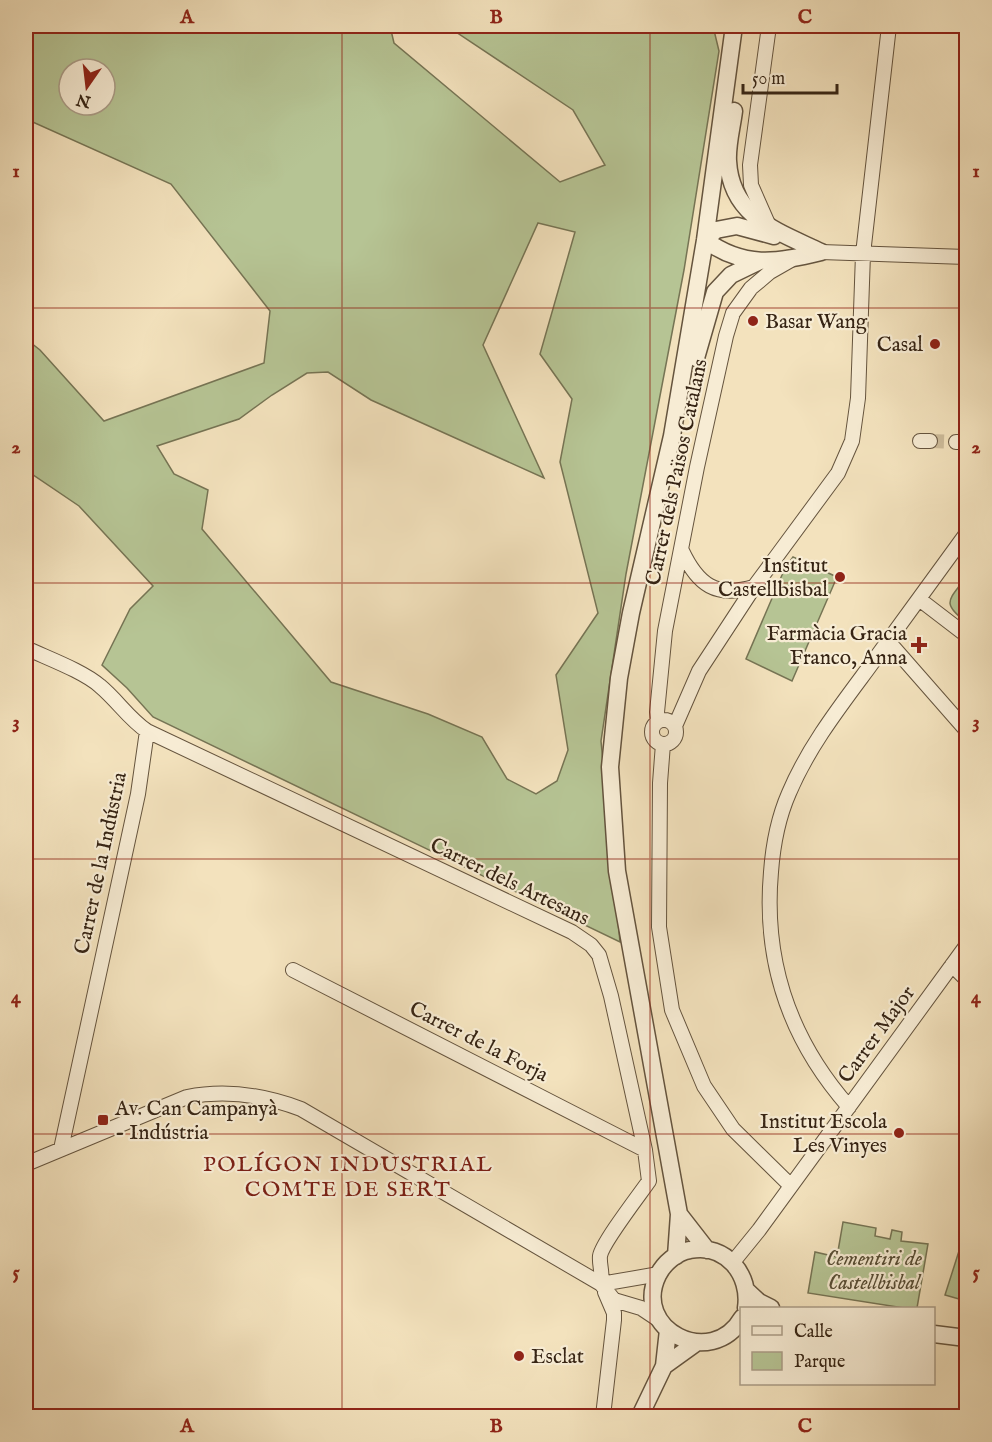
<svg xmlns="http://www.w3.org/2000/svg" width="992" height="1442" viewBox="0 0 992 1442" font-family="'IM FELL English',serif">
  <style>
    .green { fill: #b6c494; stroke: #767454; stroke-width: 1.5; fill-rule: evenodd }
    .lines { fill: none; stroke-linecap: round; stroke-linejoin: round }
    .minor-tunnel { stroke: #cdbc9b; stroke-width: 14; stroke-dasharray: 14 7; stroke-linecap: butt }
    .minor-casing { stroke: #65543e; stroke-width: 16 }
    .tertiary-casing { stroke: #65543e; stroke-width: 19 }
    .minor { stroke: #f7ecd4; stroke-width: 14 }
    .tertiary { stroke: #f7ecd4; stroke-width: 16 }
    .grid { fill: none; stroke: #8f2418; stroke-width: 1.5; stroke-opacity: 0.55 }
    .poi-dot { fill: #8f2418; stroke: #f7ecd4; stroke-width: 2 }
    .labels { text-anchor: middle; stroke-width: 4.5; stroke-linejoin: round; paint-order: stroke }
    .poi-label { font-size: 21px; fill: #362414; stroke: #f7ecd4; text-anchor: end }
    .street-label { font-size: 21px; fill: #362414; stroke: #f7ecd4 }
    .park-label { font-size: 21px; font-style: italic; fill: #564c34; stroke: #f7ecd4 }
    .neighbourhood-label { font-size: 22px; letter-spacing: 1.5px; fill: #7a1f14; stroke: #f7ecd4 }
    .neatline { fill: none; stroke: #8f2418; stroke-width: 2 }
    .grid-label { font-size: 20px; text-anchor: middle; font-weight: bold; fill: #8f2418 }
  </style>
  <rect width="100%" height="100%" fill="#f3e2bd"/>
  <filter id="stains"><feTurbulence type="fractalNoise" baseFrequency=".00333" numOctaves="4"/><feColorMatrix values="0 0 0 0 .2 0 0 0 0 .09 0 0 0 0 .02 0 0 0 .5 -.17"/></filter>
  <radialGradient id="worn" r=".72"><stop offset=".6" stop-color="#630" stop-opacity="0"/><stop offset="1" stop-color="#630" stop-opacity=".3"/></radialGradient>
  <path class="green" d="M26 26H390L394 43 560 182 605 165 573 110 447 26H713L719 51 684 270 626 574 601 741 620 942 153 717 127 688 102 665 130 609 153 586 79 506 26 470V339L40 350 104 421 264 363 270 311 171 184 26 119ZM69 69H105V105H69ZM538 223 575 232 540 354 572 399 560 462 598 613 556 675 568 750 557 781 536 794 507 779 482 737 428 714 331 682 202 529 208 490 174 474 157 446 239 419 272 395 307 373 328 372 371 400 544 478 483 345Z
    M793 557 837 577 792 681 746 659 785 568Z
    M966 577V622C940 602 950 600 966 577Z
    M843 1222 876 1228 875 1236 890 1239 892 1230 902 1232 901 1241 928 1244 917 1308H904L808 1293 815 1252 837 1257Z
    M966 1229V1301L945 1295Z"/>
  <g class="lines">
    <path class="minor-tunnel" d="M930 441 956 442"/>
    <defs>
      <path id="minor" d="M769 26 750 165 751 185 769 226
        M821 252 966 257
        M920 441H930
        M956 442H966
        M682 551C698 585 716 598 754 587
        M919 599 966 635
        M888 641 966 730
        M26 648C47 658 83 671 100 686 117 700 129 719 147 731L572 932 591 945 599 955 611 996 645 1150 649 1181C640 1194 602 1243 600 1256 599 1264 603 1273 601 1284
        M652 732a12 12 0 1 1 24 0a12 12 0 1 1-24 0Z
        M658 721 657 712 665 631 697 467 726 336 733 313 751 288 770 272 791 260
        M675 726 699 671 754 587 838 473 852 441 858 398 863 254 889 26
        M663 744 660 783 659 927 672 1010 704 1086 733 1129 791 1186
        M952 965 966 979
        M293 970 645 1150
        M849 1107C790 1040 763 962 771 872 773 845 778 818 789 793 808 748 838 709 867 670 900 625 933 579 966 534
        M61 1149 138 794 147 731
        M26 1164 187 1097C227 1089 264 1095 301 1109L601 1284 614 1300 641 1308 659 1320
        M733 1262 759 1230 966 946
        M601 1284 659 1274
        M603 1416 614 1320V1313L605 1292"/>
      <path id="tertiary" d="M734 111C732 127 727 145 728 161 731 217 777 231 821 252
        M705 240 716 230 737 226 774 236
        M705 240C743 268 777 263 821 252
        M696 358 715 292 731 275 760 261
        M679 1214 707 1250
        M676 1256 679 1214 617 871 610 767 619 678 631 613 672 436 705 240 734 26
        M746 1290 759 1302 771 1308
        M742 1318C712 1370 631 1330 658 1275 664 1263 677 1252 690 1250 726 1243 751 1275 746 1308
        M934 1334 966 1338
        M664 1366 696 1343
        M640 1416 664 1366 668 1330"/>
    </defs>
    <use href="#minor" class="minor-casing"/>
    <use href="#tertiary" class="tertiary-casing"/>
    <use href="#minor" class="minor"/>
    <use href="#tertiary" class="tertiary"/>
  </g>
  <path class="grid" d="M342 26V1416M650 26V1416M26 308H966M26 583H966M26 859H966M26 1134H966"/>
  <g class="poi-dot">
    <circle cx="753" cy="321" r="6"/>
    <circle cx="935" cy="344" r="6"/>
    <circle cx="840" cy="577" r="6"/>
    <path d="M916 636h6v6h6v6h-6v6h-6v-6h-6v-6h6z"/>
    <rect x="97" y="1114" width="12" height="12" rx="3"/>
    <circle cx="899" cy="1133" r="6"/>
    <circle cx="519" cy="1356" r="6"/>
  </g>
  <g class="labels">
    <g class="poi-label">
      <text x="765" y="328" text-anchor="start">Basar Wang</text>
      <text x="923" y="351">Casal</text>
      <text x="828" y="572">Institut<tspan x="828" dy="24">Castellbisbal</tspan></text>
      <text x="907" y="640">Farmàcia Gracia<tspan x="907" dy="24">Franco, Anna</tspan></text>
      <text x="115" y="1115" text-anchor="start">Av. Can Campanyà<tspan x="115" dy="24">- Indústria</tspan></text>
      <text x="887" y="1128">Institut Escola<tspan x="887" dy="24">Les Vinyes</tspan></text>
      <text x="531" y="1363" text-anchor="start">Esclat</text>
    </g>
    <g class="street-label">
      <text transform="translate(676 472) rotate(-78)" y="7">Carrer dels Països Catalans</text>
      <text transform="translate(100 863) rotate(-78)" y="7">Carrer de la Indústria</text>
      <text transform="translate(510 881) rotate(26)" y="7">Carrer dels Artesans</text>
      <text transform="translate(876 1034) rotate(-54)" y="7">Carrer Major</text>
      <text transform="translate(479 1041) rotate(27)" y="7">Carrer de la Forja</text>
    </g>
    <g class="park-label">
      <text x="874" y="1265">Cementiri de<tspan x="874" dy="24">Castellbisbal</tspan></text>
    </g>
    <g class="neighbourhood-label">
      <text x="348" y="1171">POLÍGON INDUSTRIAL<tspan x="348" dy="25">COMTE DE SERT</tspan></text>
    </g>
  </g>
  <rect width="992" height="1442" fill="none" stroke="#f3e2bd" stroke-width="66"/>
  <rect x="740" y="1307" width="195" height="78" fill="#f7ecd4" stroke="#aa9c87" stroke-width="1.5"/>
  <rect x="752" y="1326" width="30" height="9" fill="#f7ecd4" stroke="#aa9c87" stroke-width="1.5"/>
  <text x="794" y="1337" font-size="18" fill="#362414">Calle</text>
  <rect x="752" y="1352" width="30" height="18" fill="#b6c494" stroke="#aa9c87" stroke-width="1.5"/>
  <text x="794" y="1367" font-size="18" fill="#362414">Parque</text>
  <g transform="translate(87 87) rotate(194)"><circle r="28" fill="#f7ecd4" stroke="#aa9c87" stroke-width="1.5"/>
  <path d="M0-4.5L10 22L0 15L-10 22Z" fill="#8f2418"/>
  <text y="-9" font-size="16" font-weight="bold" text-anchor="middle" fill="#362414">N</text>
  </g>
  <path d="M743 84v9h94v-9" fill="none" stroke="#362414" stroke-width="3"/>
  <text x="752" y="84" font-size="18" fill="#362414" stroke="#f7ecd4" stroke-width="4.5" paint-order="stroke">50 m</text>
  <rect x="33" y="33" width="926" height="1376" class="neatline"/>
  <g class="grid-label">
    <text x="187" y="23">A</text>
    <text x="496" y="23">B</text>
    <text x="805" y="23">C</text>
    <text x="16" y="177">1</text>
    <text x="976" y="177">1</text>
    <text x="16" y="453">2</text>
    <text x="976" y="453">2</text>
    <text x="16" y="728">3</text>
    <text x="976" y="728">3</text>
    <text x="16" y="1003">4</text>
    <text x="976" y="1003">4</text>
    <text x="16" y="1278">5</text>
    <text x="976" y="1278">5</text>
    <text x="187" y="1432">A</text>
    <text x="496" y="1432">B</text>
    <text x="805" y="1432">C</text>
  </g>
  <rect width="100%" height="100%" filter="url(#stains)"/>
  <rect width="100%" height="100%" fill="url(#worn)"/>
</svg>
